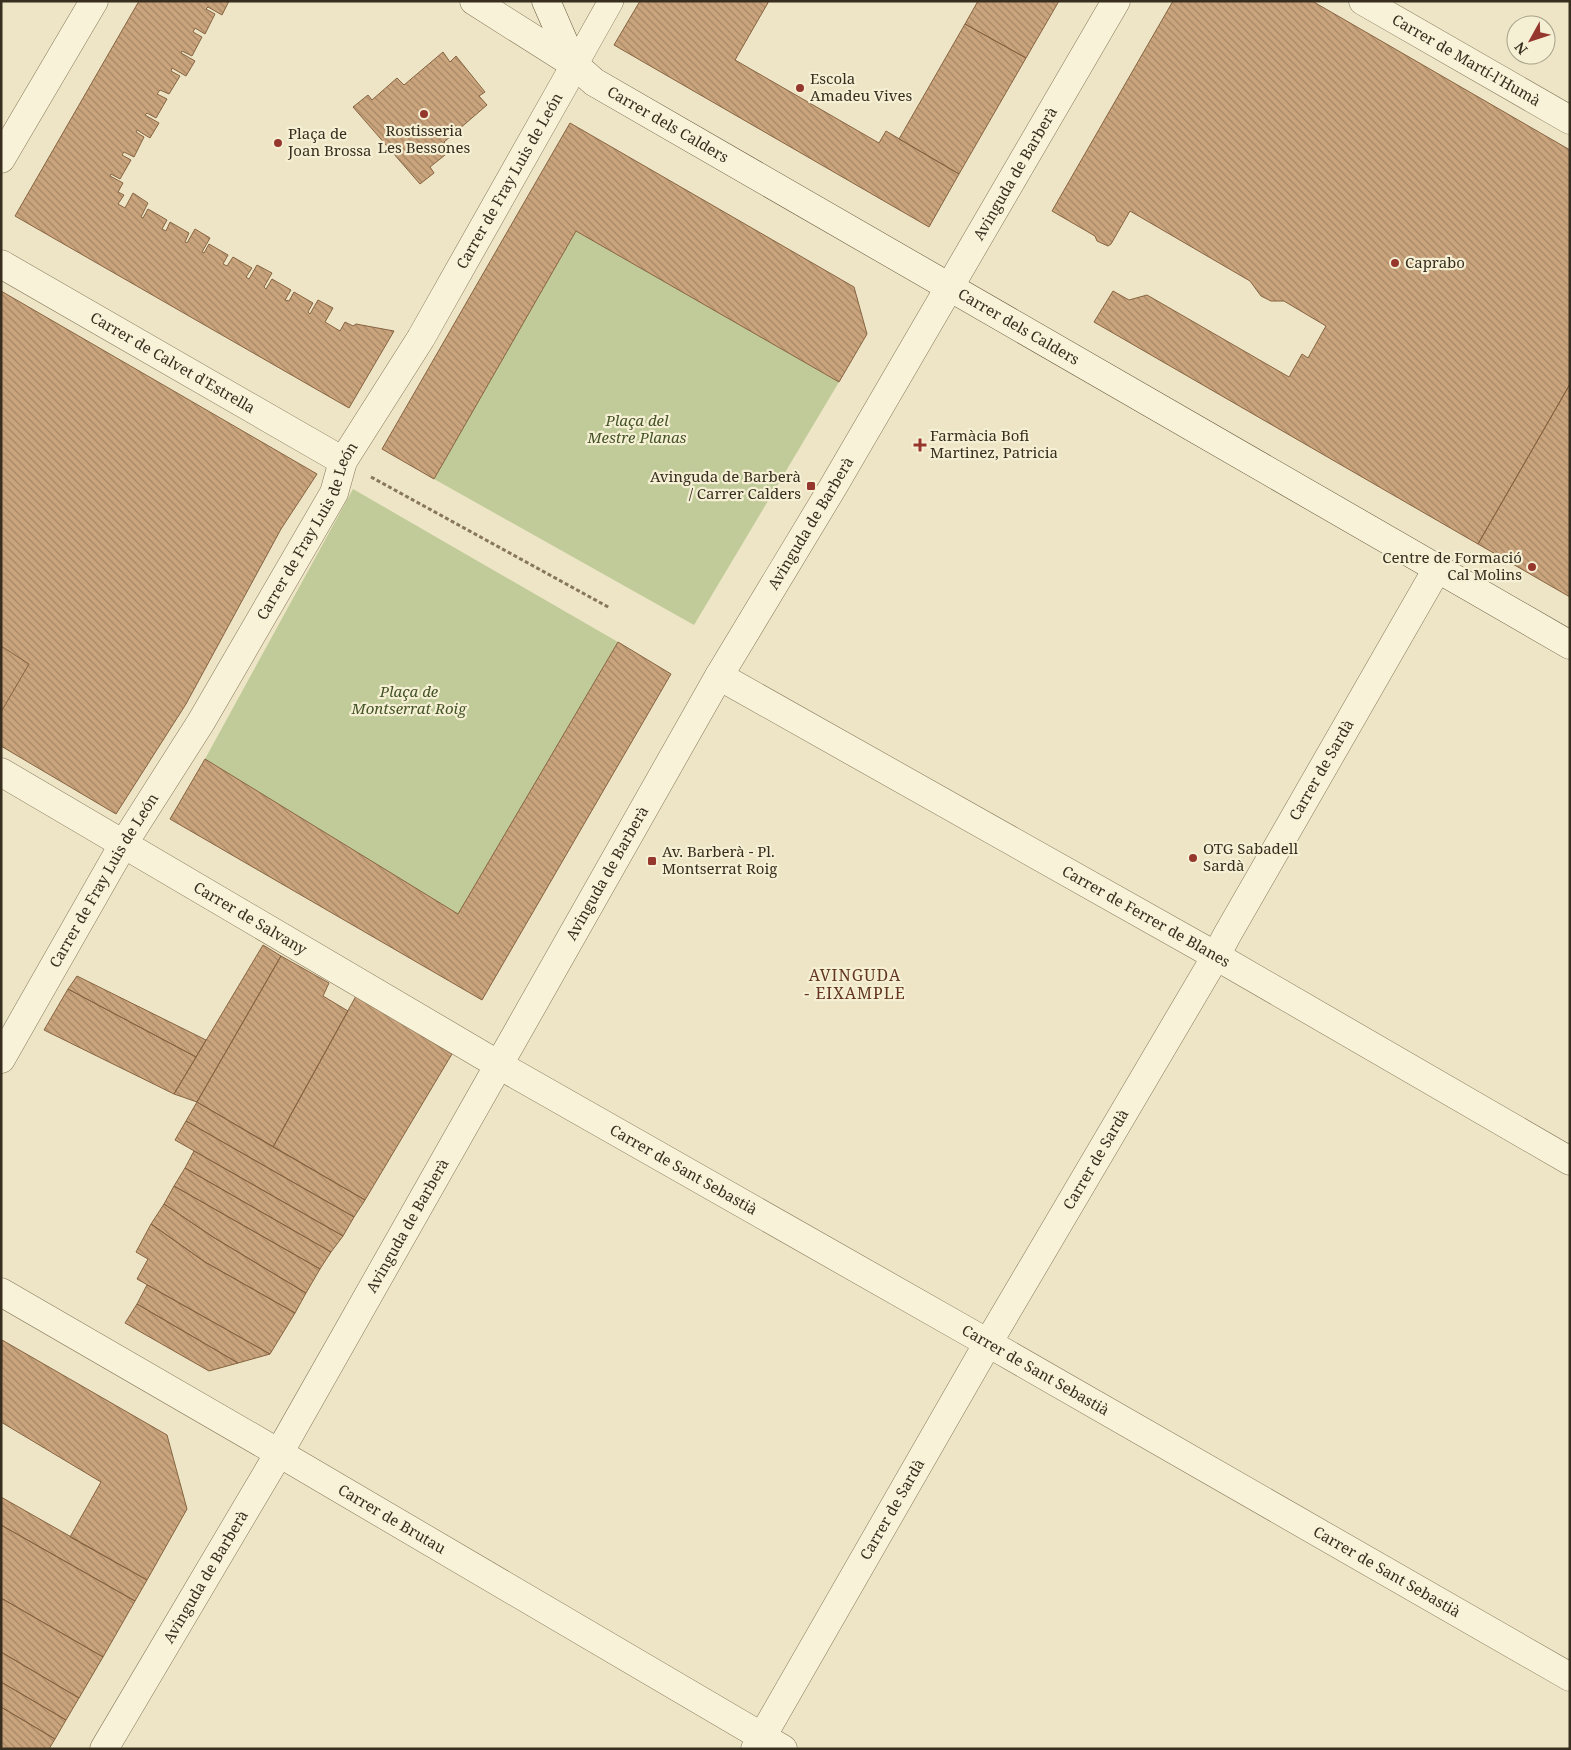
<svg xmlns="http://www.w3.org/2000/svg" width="1571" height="1750" viewBox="0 0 1571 1750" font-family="'Noto Serif',serif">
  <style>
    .green { fill: #c0cb99 }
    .building { fill: url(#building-back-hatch); stroke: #866442 }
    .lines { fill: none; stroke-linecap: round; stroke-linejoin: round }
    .pedestrian-casing { stroke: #87775b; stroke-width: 26 }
    .minor-casing { stroke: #87775b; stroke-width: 29 }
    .tertiary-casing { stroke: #87775b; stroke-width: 29 }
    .secondary-casing { stroke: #69583e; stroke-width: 29 }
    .path { stroke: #87775b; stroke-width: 3; stroke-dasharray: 4 2.5; stroke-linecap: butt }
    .pedestrian { stroke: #f8f2d8; stroke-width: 25 }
    .minor { stroke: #f8f2d8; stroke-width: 28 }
    .tertiary { stroke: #f8f2d8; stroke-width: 28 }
    .secondary { stroke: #f8f2d8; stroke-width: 28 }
    .poi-dot { fill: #95372d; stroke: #f5efd4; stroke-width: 2 }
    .labels { text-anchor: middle; stroke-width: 4.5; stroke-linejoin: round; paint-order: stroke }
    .street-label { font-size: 15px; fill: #382e1f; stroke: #f5efd4 }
    .poi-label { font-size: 15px; fill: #382e1f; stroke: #f5efd4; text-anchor: start }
    .park-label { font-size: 15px; font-style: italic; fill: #445426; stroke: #f5efd4 }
    .neighbourhood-label { font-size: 16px; letter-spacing: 1px; fill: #63351f; stroke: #f5efd4 }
  </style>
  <defs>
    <pattern id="building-back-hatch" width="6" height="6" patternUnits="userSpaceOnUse" patternTransform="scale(1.25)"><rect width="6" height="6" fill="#caa47c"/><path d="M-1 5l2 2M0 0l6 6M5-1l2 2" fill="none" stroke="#a58665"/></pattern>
  </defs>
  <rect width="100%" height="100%" fill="#ede5c5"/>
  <path class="green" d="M576 231 839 382 694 625 434 479Z
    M353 489 618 642 458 914 205 759Z"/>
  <path class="building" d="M139 1H229L222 15 208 7 206 9 215 14 205 34 195 28 193 32 202 37 192 56 182 51 181 53 195 61 186 76 172 68 171 71 180 76 169 94 160 90 157 94 167 99 156 118 147 113 145 115 159 123 150 138 137 130 136 132 144 137 134 157 124 152 122 155 131 160 120 179 111 174 110 176 123 183 118 192 124 195 118 204 125 208 133 193 148 203 141 217 143 218 148 209 167 220 162 229 166 231 170 222 189 233 185 242 187 243 195 229 210 238 202 252 204 253 209 244 228 255 223 264 227 266 233 257 252 268 246 277 249 279 257 265 272 273 264 287 266 289 272 279 291 290 285 300 289 301 294 292 313 303 308 312 310 314 318 300 333 308 325 322 340 331 345 322 353 326 356 324 394 331 349 408 15 216Z
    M640 1H769L735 60 879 143 886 131 959 174 929 227 614 45Z
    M978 1H1059L1026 58 965 24Z
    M1173 1H1312L1570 150V384L1478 544 1094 322 1113 291 1129 300 1147 295 1289 377 1302 354 1308 358 1326 326 1284 301H1271L1261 296 1250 281 1130 211 1111 244 1108 246 1097 241 1095 236 1052 211Z
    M965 24 1026 58 959 174 899 139Z
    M443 52 450 62 456 56 485 92 479 96 487 105 444 142 450 151 430 167 434 173 420 184 353 107 368 95 372 100 397 78 404 85Z
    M570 123 854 287 867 334 839 382 576 231 434 479 382 449Z
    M1 291 317 474 281 529 186 704 116 814 1 746Z
    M1570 384V597L1478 544Z
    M618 642 671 674 482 1000 170 819 205 759 458 914Z
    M1 646 29 664 1 712Z
    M263 945 281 956 197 1102 174 1094Z
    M281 956 329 983 323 996 348 1011 273 1147 197 1102Z
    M77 976 206 1040 196 1057 68 989Z
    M68 989 196 1057 174 1094 44 1030Z
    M356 996 452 1054 365 1200 273 1147Z
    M197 1102 365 1200 354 1217 186 1121Z
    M186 1121 354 1217 343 1236 175 1140Z
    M194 1151 343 1236 331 1252 185 1168Z
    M185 1168 331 1252 320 1269 174 1186Z
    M174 1186 320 1269 306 1293 213 1237 164 1204Z
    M164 1204 213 1237 306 1293 295 1313 205 1262 151 1224Z
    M151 1224 205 1262 295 1313 270 1354 137 1279 148 1259 136 1252Z
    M147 1285 270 1354 238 1363 137 1304Z
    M137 1304 238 1363 209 1371 125 1323Z
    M2 1340 167 1435 187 1509 147 1580 70 1537 101 1482 1 1422Z
    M1 1497 147 1580 135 1601 1 1525Z
    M1 1525 135 1601 103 1657 1 1598Z
    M1 1598 103 1657 79 1698 1 1652Z
    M1 1652 79 1698 66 1720 1 1682Z
    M1 1682 66 1720 55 1739 1 1707Z
    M1 1707 55 1739 49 1749H1Z"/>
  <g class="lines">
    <defs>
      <path id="pedestrian" d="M575 65 611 1"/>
      <g id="minor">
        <path id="s1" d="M1363 1 1570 120"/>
        <path d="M1 159 94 1"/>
        <path id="s2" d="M1 264 343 461"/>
        <path id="s3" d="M719 676 1216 956 1570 1161"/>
        <path id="s4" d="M1 772 499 1065 988 1343 1570 1677"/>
        <path id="s5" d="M1 1059 124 843 201 722 334 493 343 461 421 338 575 65 474 1"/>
        <path id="s6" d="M1 1292 279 1453 783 1749"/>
        <path id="s7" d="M755 1749 988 1343 1216 956 1227 935 1437 569"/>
      </g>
      <g id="tertiary">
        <path id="s8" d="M104 1749 279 1453 719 676 833 487 1116 1"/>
      </g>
      <g id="secondary">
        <path id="s9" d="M546 1 570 56 575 65 594 82 1570 645"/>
      </g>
    </defs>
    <use href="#pedestrian" class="pedestrian-casing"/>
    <use href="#minor" class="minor-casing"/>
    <use href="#tertiary" class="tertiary-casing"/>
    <use href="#secondary" class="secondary-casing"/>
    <path class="path" d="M371 477 610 608"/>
    <use href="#pedestrian" class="pedestrian"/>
    <use href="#minor" class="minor"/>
    <use href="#tertiary" class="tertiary"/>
    <use href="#secondary" class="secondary"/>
  </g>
  <g class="poi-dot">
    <circle cx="800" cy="88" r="5"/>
    <circle cx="424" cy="114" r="5"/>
    <circle cx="278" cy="143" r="5"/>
    <circle cx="1395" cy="263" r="5"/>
    <path d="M917.5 437.5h5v5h5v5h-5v5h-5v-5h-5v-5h5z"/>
    <rect x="806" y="481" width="10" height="10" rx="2.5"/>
    <circle cx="1532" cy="567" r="5"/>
    <circle cx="1193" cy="858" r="5"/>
    <rect x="647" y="856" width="10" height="10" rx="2.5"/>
  </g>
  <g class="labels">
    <g class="street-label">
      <text dy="5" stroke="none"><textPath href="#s1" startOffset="119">Carrer de Martí-l'Humà</textPath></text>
      <text dy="5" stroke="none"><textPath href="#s9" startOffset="181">Carrer dels Calders</textPath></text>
      <text dy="5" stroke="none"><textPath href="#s8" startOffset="1820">Avinguda de Barberà</textPath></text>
      <text dy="5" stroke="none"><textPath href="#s5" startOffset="1016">Carrer de Fray Luis de León</textPath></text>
      <text dy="5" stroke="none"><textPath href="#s9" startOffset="586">Carrer dels Calders</textPath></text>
      <text dy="5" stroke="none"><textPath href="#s2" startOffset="198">Carrer de Calvet d'Estrella</textPath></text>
      <text dy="5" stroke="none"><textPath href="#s8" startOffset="1415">Avinguda de Barberà</textPath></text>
      <text dy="5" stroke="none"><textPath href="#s5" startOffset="611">Carrer de Fray Luis de León</textPath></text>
      <text dy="5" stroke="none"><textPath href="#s7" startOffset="1131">Carrer de Sardà</textPath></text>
      <text dy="5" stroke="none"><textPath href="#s8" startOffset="1010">Avinguda de Barberà</textPath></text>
      <text dy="5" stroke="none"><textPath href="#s5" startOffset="206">Carrer de Fray Luis de León</textPath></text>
      <text dy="5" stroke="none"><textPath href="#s3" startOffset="490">Carrer de Ferrer de Blanes</textPath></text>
      <text dy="5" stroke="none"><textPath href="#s4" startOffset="289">Carrer de Salvany</textPath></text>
      <text dy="5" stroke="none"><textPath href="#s7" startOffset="681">Carrer de Sardà</textPath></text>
      <text dy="5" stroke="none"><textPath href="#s4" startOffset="790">Carrer de Sant Sebastià</textPath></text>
      <text dy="5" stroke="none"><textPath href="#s8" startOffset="605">Avinguda de Barberà</textPath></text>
      <text dy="5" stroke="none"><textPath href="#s4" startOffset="1195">Carrer de Sant Sebastià</textPath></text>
      <text dy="5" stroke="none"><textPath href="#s7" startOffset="276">Carrer de Sardà</textPath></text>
      <text dy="5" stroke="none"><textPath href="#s6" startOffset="452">Carrer de Brutau</textPath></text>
      <text dy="5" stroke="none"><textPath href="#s4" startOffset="1600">Carrer de Sant Sebastià</textPath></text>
      <text dy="5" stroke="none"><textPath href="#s8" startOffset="200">Avinguda de Barberà</textPath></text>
    </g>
    <g class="poi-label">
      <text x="810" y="84">Escola<tspan x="810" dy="17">Amadeu Vives</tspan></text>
      <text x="424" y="136" text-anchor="middle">Rostisseria<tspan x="424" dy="17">Les Bessones</tspan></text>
      <text x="288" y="139">Plaça de<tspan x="288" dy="17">Joan Brossa</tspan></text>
      <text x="1405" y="268">Caprabo</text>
      <text x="930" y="441">Farmàcia Bofi<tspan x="930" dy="17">Martinez, Patricia</tspan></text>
      <text x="801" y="482" text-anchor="end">Avinguda de Barberà<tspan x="801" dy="17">/ Carrer Calders</tspan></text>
      <text x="1522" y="563" text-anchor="end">Centre de Formació<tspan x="1522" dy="17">Cal Molins</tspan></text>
      <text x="1203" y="854">OTG Sabadell<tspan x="1203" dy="17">Sardà</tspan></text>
      <text x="662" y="857">Av. Barberà - Pl.<tspan x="662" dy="17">Montserrat Roig</tspan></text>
    </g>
    <g class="park-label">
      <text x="637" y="426">Plaça del<tspan x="637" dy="17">Mestre Planas</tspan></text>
      <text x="409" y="697">Plaça de<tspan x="409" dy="17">Montserrat Roig</tspan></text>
    </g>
    <g class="neighbourhood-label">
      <text x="855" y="981">AVINGUDA<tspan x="855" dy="18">- EIXAMPLE</tspan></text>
    </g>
  </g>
  <rect width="1571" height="1750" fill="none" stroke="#382e1f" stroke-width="5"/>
  <g transform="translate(1531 40) rotate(230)"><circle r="24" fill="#f5efd4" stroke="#a9a28c"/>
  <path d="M0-4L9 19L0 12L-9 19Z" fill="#95372d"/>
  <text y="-8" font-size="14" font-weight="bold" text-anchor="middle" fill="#382e1f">N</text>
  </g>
</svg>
